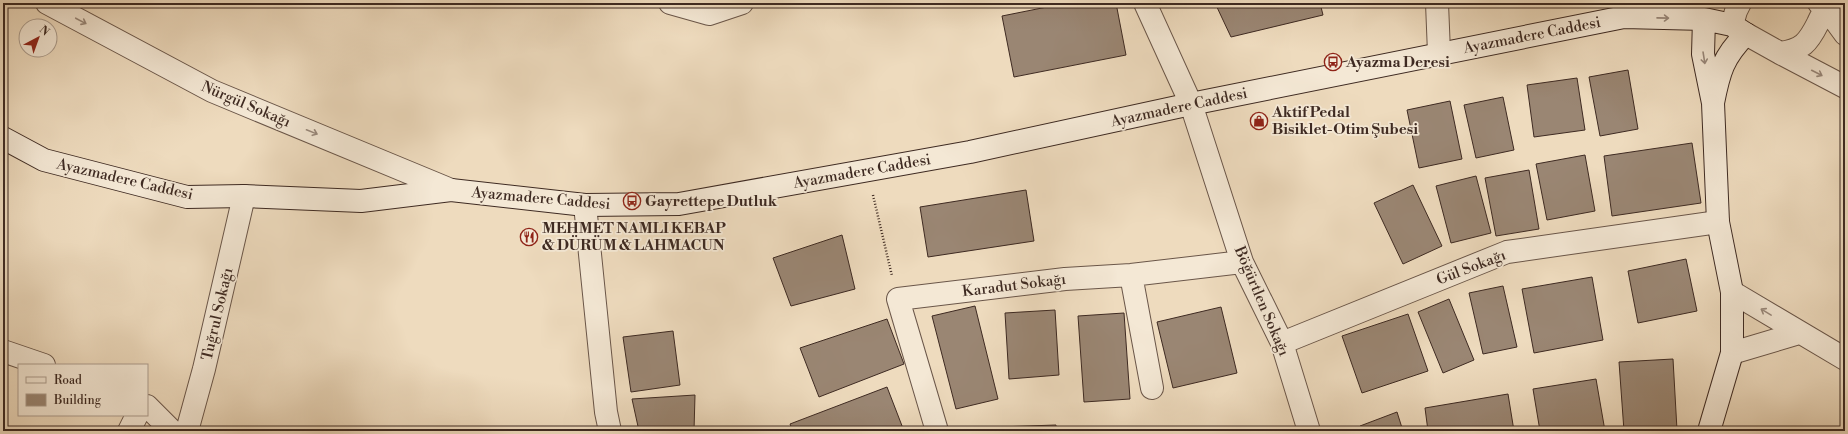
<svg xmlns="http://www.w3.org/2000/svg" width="1848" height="434" viewBox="0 0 1848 434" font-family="'Libre Bodoni',serif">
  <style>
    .building { fill: #9a8673; stroke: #3e2a22 }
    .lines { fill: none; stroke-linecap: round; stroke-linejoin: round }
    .street-casing { stroke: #6a5649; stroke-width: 24 }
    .secondary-casing { stroke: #3e2a22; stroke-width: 24 }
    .path { stroke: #3e2a22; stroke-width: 2.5; stroke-dasharray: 1 2; stroke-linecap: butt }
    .street { stroke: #f4e8d5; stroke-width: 22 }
    .secondary { stroke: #f4e8d5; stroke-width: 22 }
    .oneway { stroke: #99897c }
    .labels { text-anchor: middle; stroke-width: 3.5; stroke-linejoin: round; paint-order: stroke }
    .street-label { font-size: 15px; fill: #3e2a22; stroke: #f4e8d5 }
    .poi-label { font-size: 15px; font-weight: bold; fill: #3e2a22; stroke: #f4e8d5; text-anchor: start }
  </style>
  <rect width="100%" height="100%" fill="#eedbbe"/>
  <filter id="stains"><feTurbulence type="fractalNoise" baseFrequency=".005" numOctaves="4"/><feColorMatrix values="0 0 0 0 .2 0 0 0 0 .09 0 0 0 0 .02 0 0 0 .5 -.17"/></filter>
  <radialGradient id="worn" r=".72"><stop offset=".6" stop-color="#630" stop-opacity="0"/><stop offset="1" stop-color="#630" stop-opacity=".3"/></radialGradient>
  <path class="building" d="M1067 3H1116L1126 55 1014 77 1002 16Z
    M1215 3H1320L1323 15 1231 37Z
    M1628 70 1638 129 1600 136 1589 77Z
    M1577 78 1585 130 1534 137 1527 85Z
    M1503 97 1514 150 1476 158 1464 105Z
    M1450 101 1462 159 1419 168 1407 110Z
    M1692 143 1701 203 1612 216 1604 156Z
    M1585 155 1595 211 1547 220 1536 164Z
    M1529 170 1539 229 1496 236 1485 178Z
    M1476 176 1491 233 1451 243 1436 186Z
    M1413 185 1442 246 1403 264 1374 203Z
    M1026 190 1034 241 928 257 920 207Z
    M842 235 855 289 791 306 773 258Z
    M1686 259 1697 311 1638 323 1628 271Z
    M1592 277 1603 340 1534 353 1522 289Z
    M1503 286 1517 347 1483 354 1469 293Z
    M1449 299 1474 360 1443 373 1418 312Z
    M975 306 998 399 956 409 932 316Z
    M1221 307 1237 373 1173 388 1157 322Z
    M1055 310 1059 375 1009 379 1005 313Z
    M1124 313 1130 399 1084 402 1078 316Z
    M1408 314 1428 371 1362 393 1342 336Z
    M887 319 904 364 819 397 800 348Z
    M673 331 680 385 631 392 623 337Z
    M1673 359 1677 430 1624 431 1619 362Z
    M1596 379 1605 431H1540L1533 389Z
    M887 387 904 431H793L790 424Z
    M1508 394 1514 431H1428L1425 408Z
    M695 395 694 431H639L632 399Z
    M1397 412 1403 431H1362L1360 426Z
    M1056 425V431H970V428Z"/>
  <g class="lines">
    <defs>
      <path id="street" d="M47 3 212 91 451 190
        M670 3 709 14 742 3
        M1145 3 1191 104 1242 262 1282 343 1309 431
        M1437 3 1439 53
        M1819 3 1826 8 1845 34
        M1732 25 1736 11 1740 3
        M1746 34 1780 53 1845 87
        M1780 53C1802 50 1808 43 1818 23 1821 16 1825 10 1828 3
        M585 205 606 412 610 431
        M1131 275 1152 388
        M1732 292 1845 359
        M1282 343 1507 252 1718 222
        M3 351 44 365
        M1732 353 1799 333
        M147 406 172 431
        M129 431 137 415
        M187 431 204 369 244 196
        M937 431 898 299 1065 279 1131 275 1242 262"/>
      <path id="secondary" d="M1704 19 1703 54 1713 103 1718 222 1732 292V353L1709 431
        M3 138 44 160 187 197 244 196 361 201 451 190 585 205 679 204 970 152 1191 104 1624 17 1704 19 1732 25 1746 34C1723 57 1719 72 1713 103"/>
    </defs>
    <use href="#street" class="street-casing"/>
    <use href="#secondary" class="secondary-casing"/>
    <path class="path" d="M873 195 892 276"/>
    <use href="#street" class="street"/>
    <use href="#secondary" class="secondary"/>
  </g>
  <defs><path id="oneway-shaft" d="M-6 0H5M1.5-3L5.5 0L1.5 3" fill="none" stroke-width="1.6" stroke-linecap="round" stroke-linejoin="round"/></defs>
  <g class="oneway">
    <use href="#oneway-shaft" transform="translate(1663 18) rotate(1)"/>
    <use href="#oneway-shaft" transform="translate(81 21) rotate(28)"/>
    <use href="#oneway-shaft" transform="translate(1704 58) rotate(81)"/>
    <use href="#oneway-shaft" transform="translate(1817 73) rotate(27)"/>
    <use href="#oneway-shaft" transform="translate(312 132) rotate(22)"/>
    <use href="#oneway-shaft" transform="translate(1766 312) rotate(-149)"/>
  </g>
  <defs>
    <symbol id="bus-ring" viewBox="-11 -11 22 22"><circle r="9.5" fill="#f4e8d5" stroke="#8f2418" stroke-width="1.5"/><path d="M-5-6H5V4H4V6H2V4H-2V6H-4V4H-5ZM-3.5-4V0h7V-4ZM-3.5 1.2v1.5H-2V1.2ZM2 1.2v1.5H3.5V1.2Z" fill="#8f2418"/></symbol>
    <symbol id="shop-ring" viewBox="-11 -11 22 22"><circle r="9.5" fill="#f4e8d5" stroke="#8f2418" stroke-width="1.5"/><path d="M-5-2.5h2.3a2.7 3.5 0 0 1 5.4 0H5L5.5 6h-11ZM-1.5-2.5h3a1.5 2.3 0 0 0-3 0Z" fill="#8f2418"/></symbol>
    <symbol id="restaurant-ring" viewBox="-11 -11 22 22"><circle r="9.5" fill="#f4e8d5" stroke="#8f2418" stroke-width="1.5"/><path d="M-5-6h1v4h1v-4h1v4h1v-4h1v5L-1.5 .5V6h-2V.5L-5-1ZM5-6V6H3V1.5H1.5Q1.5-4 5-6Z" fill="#8f2418"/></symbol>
  </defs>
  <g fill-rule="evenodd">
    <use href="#bus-ring" x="1323" y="52" width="20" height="20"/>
    <use href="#shop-ring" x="1249" y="111" width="20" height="20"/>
    <use href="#bus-ring" x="622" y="191" width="20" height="20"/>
    <use href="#restaurant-ring" x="519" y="227" width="20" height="20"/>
  </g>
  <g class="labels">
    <g class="street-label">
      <text transform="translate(1532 35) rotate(-11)" y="5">Ayazmadere Caddesi</text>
      <text transform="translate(246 104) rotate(23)" y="5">Nürgül Sokağı</text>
      <text transform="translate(1179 107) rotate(-12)" y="5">Ayazmadere Caddesi</text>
      <text transform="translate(862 171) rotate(-10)" y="5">Ayazmadere Caddesi</text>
      <text transform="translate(125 179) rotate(13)" y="5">Ayazmadere Caddesi</text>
      <text transform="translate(541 198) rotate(5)" y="5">Ayazmadere Caddesi</text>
      <text transform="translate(1471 267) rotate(-21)" y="5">Gül Sokağı</text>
      <text transform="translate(1014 285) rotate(-7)" y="5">Karadut Sokağı</text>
      <text transform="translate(1262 301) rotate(67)" y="5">Böğürtlen Sokağı</text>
      <text transform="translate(217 314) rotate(-77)" y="5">Tuğrul Sokağı</text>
    </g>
    <g class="poi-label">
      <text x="1346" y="67">Ayazma Deresi</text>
      <text x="1272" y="117">Aktif Pedal<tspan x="1272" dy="17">Bisiklet-Otim Şubesi</tspan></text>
      <text x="645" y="206">Gayrettepe Dutluk</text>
      <text x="542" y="233">MEHMET NAMLI KEBAP<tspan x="542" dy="17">&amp; DÜRÜM &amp; LAHMACUN</tspan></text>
    </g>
  </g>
  <rect width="1848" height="434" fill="none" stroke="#eedbbe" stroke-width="16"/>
  <rect x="4" y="4" width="1840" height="426" fill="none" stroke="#3e2a22" stroke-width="2"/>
  <rect x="8" y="8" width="1832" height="418" fill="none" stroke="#3e2a22"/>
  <rect x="18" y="364" width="130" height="52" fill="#f4e8d5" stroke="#ab9c8d"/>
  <rect x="26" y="377" width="20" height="6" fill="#f4e8d5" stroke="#ab9c8d"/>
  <text x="54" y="384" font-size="12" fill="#3e2a22">Road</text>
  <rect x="26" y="394" width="20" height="12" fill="#9a8673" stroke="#ab9c8d"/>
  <text x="54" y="404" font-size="12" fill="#3e2a22">Building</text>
  <g transform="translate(38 38) rotate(41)"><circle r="19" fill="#f4e8d5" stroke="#ab9c8d"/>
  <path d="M0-3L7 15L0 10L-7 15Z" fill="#8f2418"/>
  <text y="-6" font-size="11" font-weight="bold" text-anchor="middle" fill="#3e2a22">N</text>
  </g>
  <rect width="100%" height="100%" filter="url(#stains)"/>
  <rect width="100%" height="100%" fill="url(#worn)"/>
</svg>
